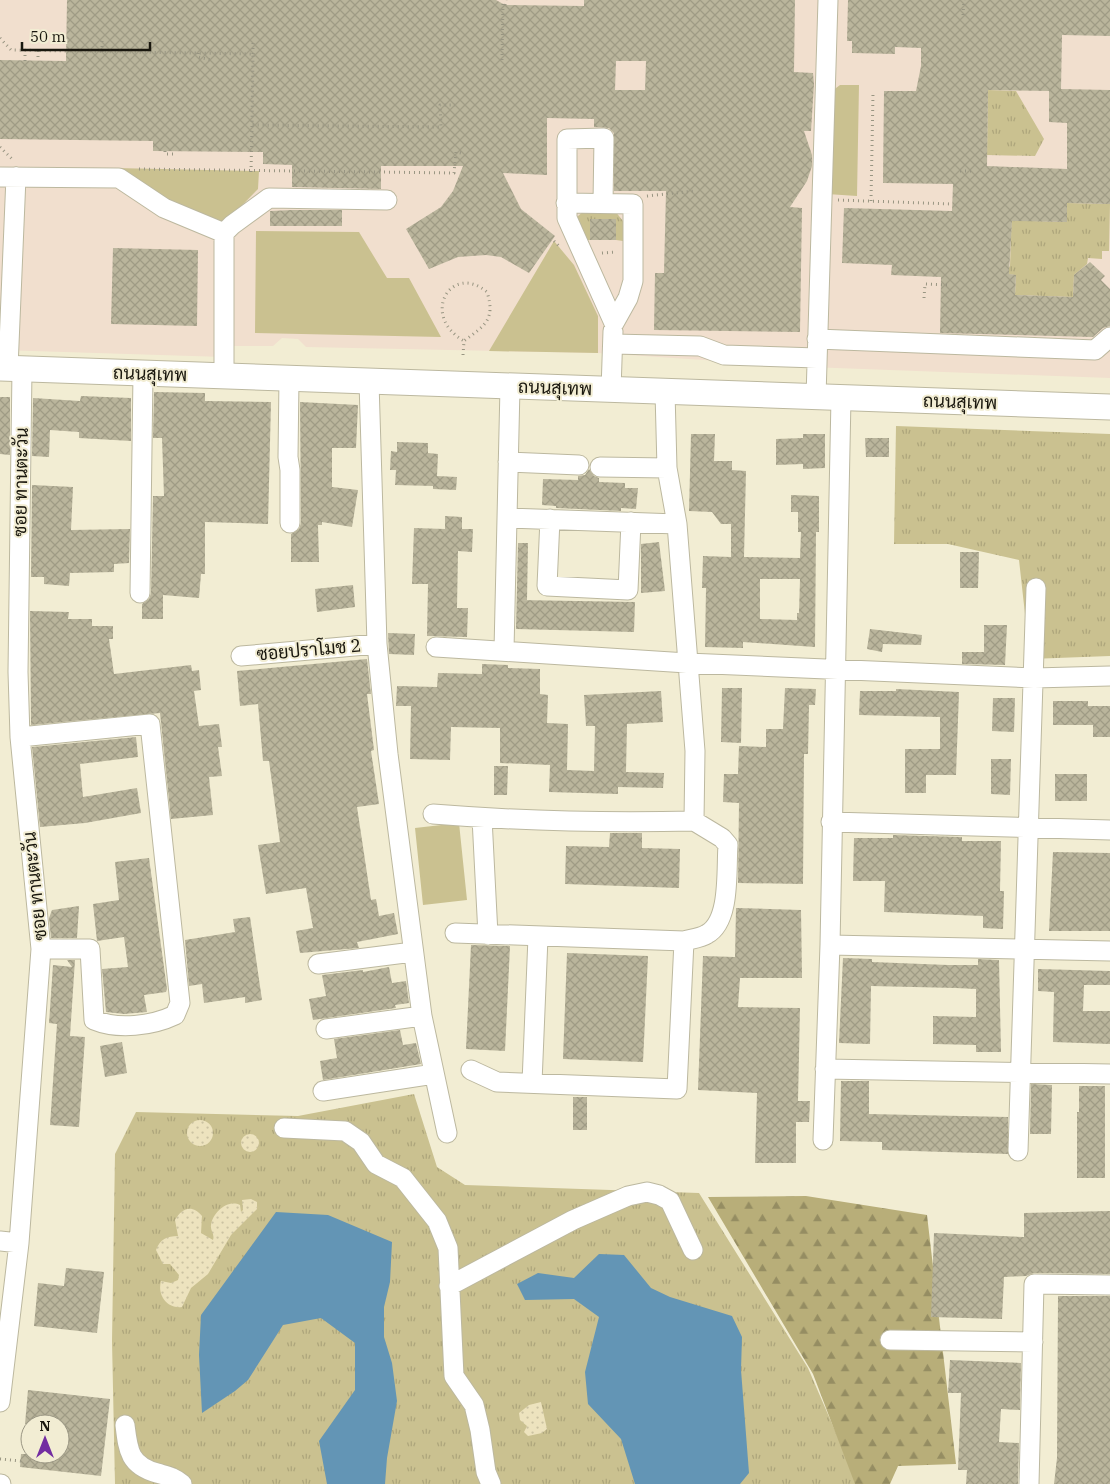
<svg xmlns="http://www.w3.org/2000/svg" width="1110" height="1484" viewBox="0 0 1110 1484" font-family="'IBM Plex Serif',Sarabun,serif">
  <style>
    .medical { fill: #f1dfce }
    .grass { fill: url(#grass-tufts) }
    .forest { fill: url(#forest-firs) }
    .sand { fill: url(#sand-dots) }
    .green { fill: #cac190 }
    .water { fill: #6395b5 }
    .building { fill: url(#building-cross-hatch); fill-rule: evenodd }
    .lines { fill: none; stroke-linecap: round; stroke-linejoin: round }
    .minor-casing { stroke: #bcb89f; stroke-width: 21 }
    .major-casing { stroke: #bcb89f; stroke-width: 27 }
    .path { stroke: #989582; stroke-width: 3; stroke-dasharray: 1 4; stroke-linecap: butt }
    .minor { stroke: #fff; stroke-width: 19 }
    .major { stroke: #fff; stroke-width: 25 }
    .labels { text-anchor: middle; stroke-width: 4; stroke-linejoin: round; paint-order: stroke }
    .street-label { font-size: 18px; fill: #19170e; stroke: #f2edd3 }
  </style>
  <defs>
    <pattern id="grass-tufts" width="24" height="20" patternUnits="userSpaceOnUse" patternTransform="scale(1.25)"><rect width="24" height="20" fill="#cac190"/><path d="M3 7l-1-3M5 7V3M7 7l1-3M15 17l-1-3M17 17v-4M19 17l1-3" fill="none" stroke="#ada57b"/></pattern>
    <pattern id="forest-firs" width="22" height="20" patternUnits="userSpaceOnUse" patternTransform="scale(1.25)"><rect width="22" height="20" fill="#b8ae79"/><path d="M5 1l3.5 6h-7zM16 11l3.5 6h-7z" fill="#958d62"/></pattern>
    <pattern id="sand-dots" width="8" height="8" patternUnits="userSpaceOnUse" patternTransform="scale(1.25)"><rect width="8" height="8" fill="#ede3be"/><path d="M2 2h.1M6 6h.1" fill="none" stroke="#cbc2a2" stroke-width="1.8" stroke-linecap="round"/></pattern>
    <pattern id="building-cross-hatch" width="8" height="8" patternUnits="userSpaceOnUse" patternTransform="scale(1.25)"><rect width="8" height="8" fill="#bab59c"/><path d="M0 0l8 8M0 8l8-8" fill="none" stroke="#9f9b85"/></pattern>
  </defs>
  <rect width="100%" height="100%" fill="#f2edd3"/>
  <path class="medical" d="M0 0H1110V378L809 367 598 353 306 347 298 339 282 338 273 346H232L224 357 0 350Z"/>
  <path class="grass" d="M988 90 1016 91 1044 139 1035 156 987 155Z
    M1067 203 1110 204 1109 251H1102V259L1088 258 1087 264 1074 275 1073 297 1015 295 1016 275 1004 274 1010 266 1012 208 1033 221 1066 222Z
    M584 211H615L623 221V241L616 240V219H590V240H586L576 222 578 216Z
    M896 426 1110 434V656L1030 659 1019 560 948 544H894Z
    M414 1094 437 1167 465 1185 699 1193 808 1368 858 1484H115L112 1341 115 1154 136 1112 298 1116Z"/>
  <path class="forest" d="M806 1196 927 1215 956 1464 898 1466 890 1484H855L813 1374 708 1197Z"/>
  <path class="sand" d="M187 1133a13 13 0 1 1 26 0a13 13 0 1 1-26 0Z
    M241 1143a9 9 0 1 1 18 0a9 9 0 1 1-18 0Z
    M251 1199 257 1202V1209L231 1235 208 1274 191 1288 182 1307C167 1309 157 1295 161 1281L171 1283 178 1280 179 1275 170 1264H163L156 1250C160 1239 167 1236 178 1236L175 1220C182 1208 192 1204 202 1216L201 1233 213 1240C215 1234 210 1231 211 1225 213 1212 228 1199 240 1205L241 1212 243 1210 242 1200Z
    M541 1402 547 1429 542 1433 528 1436 524 1432 527 1426 520 1420 519 1413 529 1405Z"/>
  <path class="green" d="M840 85H859L857 196 827 194 832 91Z
    M114 168 259 171 258 189 221 227 201 224Z
    M256 231 359 232 387 278H409L441 337 255 333Z
    M554 241 574 265 598 316V353L489 351Z
    M459 823 467 900 423 905 415 828Z"/>
  <path class="water" d="M276 1212 328 1215 392 1242 390 1282 384 1307V1337L392 1363 397 1401 387 1458 385 1484H327L319 1441 355 1390V1343L321 1318 283 1325 248 1380 235 1391 202 1413 199 1355 201 1315Z
    M599 1254 624 1255 651 1288 670 1297 732 1316 742 1337 741 1370 749 1473 740 1484H635L621 1439 588 1404 585 1372 599 1317 574 1299 525 1300 517 1284 538 1273 574 1278Z"/>
  <path class="building" d="M67 0H496L505 5 584 6V0H795L794 72 813 73 814 84 811 131H804L812 155V166L807 181 790 207 802 208 800 332 654 330 655 273H664L666 191H614V133L609 128 594 127V119L547 118V175L503 173 521 209 555 236 529 273 501 257 486 255 458 257 429 269 406 229 441 207 453 191 463 166H381V189L292 187V165L263 164V152L153 151V141L0 139V60L66 61ZM616 61H646L645 90H615Z
    M848 0H1110V36L1062 35 1061 89 1110 90V204L1067 203V222L1012 221 1009 274 1016 275 1015 295 1073 297 1074 275 1090 262 1105 276 1101 280 1110 289V326L1103 328 1093 337 940 333 941 277 891 275 892 265 842 263 844 208 952 211 953 184 883 183 884 91H916L921 66V48L895 47V54L852 53V41H847ZM988 90 1049 91V122L1067 123V169L987 166Z
    M292 210H342V226H270V211Z
    M590 219H616V240H590Z
    M113 248 198 250 197 326 111 324Z
    M154 392 205 393V401L271 402 268 524 205 522V574H201L199 598 163 595V619H142V604L149 599 151 593 153 496H164L162 438H153Z
    M81 396 131 398V441L79 438V432L50 430 49 457 32 456 33 398 80 401Z
    M0 397H10V455L0 454Z
    M300 402 358 405 356 448H332V487L358 490 352 527 322 522V525H318L319 562H291V534L299 529 301 523Z
    M691 434H715L714 461H732V470L746 471 744 557 800 558 801 532H798V512H791V495L819 496V532H816L815 647 743 642V648L705 647 706 588H702L703 556 731 557V524H721L712 512 689 511ZM760 579H800L799 613H797V620L760 619Z
    M803 434H825V468L803 469V464L776 465V439L803 438Z
    M865 438H889V457H866Z
    M397 442 428 443V453L438 454 437 476 457 477 456 490 433 489V486L395 485 396 470H390L391 451 397 452Z
    M589 469 594 476 599 478V482L625 483V488H638L636 509 621 508V511L556 508V506L542 505 543 479 578 480V476L585 475Z
    M32 485 73 487 71 530 130 529 129 563 114 564V572L70 573 69 586 44 584V577H31Z
    M445 516 462 517V529H473L472 552 458 551 457 608H468L467 637 427 636 428 584H412L414 528 445 529Z
    M659 542 665 591 641 593V544Z
    M518 543H528L527 600H519L635 602 634 632 516 629Z
    M960 552H979L978 588H960Z
    M353 585 355 607 317 612 315 589Z
    M30 611 69 612 68 619H92V626H113V639H109L114 674 191 665 192 671 199 670 201 690 194 691 199 726 219 724 222 747H218L222 776 209 777 213 815 171 819 160 713 31 725Z
    M984 625H1007L1005 665 962 664V652H984Z
    M870 629 922 635 921 645 883 644 882 652 867 649Z
    M388 633 415 634 414 655 389 654Z
    M367 659 371 694H367L374 750 371 751 379 804 357 807 371 900 376 899 379 916 394 913 398 934 357 942 359 948 300 953 296 931 313 928 306 888 266 894 258 845 280 842 269 761H263L258 704 240 706 237 671Z
    M482 664 508 665V668L540 669V694L548 695 547 723 568 724 567 770 594 771 595 726H586L584 695 661 691 663 722 627 724 626 772 664 773 663 788 618 787V794L549 792 550 765 500 763V728L451 727 450 760 410 759 411 706H396L397 686 437 687 438 673 482 674Z
    M722 688H742L741 743 721 742Z
    M785 688 816 689 815 705H809L808 754H804L803 884 738 883 739 803 723 802 724 774H738L739 746 766 747V729H783Z
    M896 689 959 692 956 775H926V793H905V749H940V717L859 715 860 691H896Z
    M993 698H1015L1014 732 992 731Z
    M1053 701H1088V706H1110V737H1093V725H1053Z
    M136 737 138 757 80 764 83 797 137 788 141 813 85 823 40 827 32 747Z
    M991 759H1011L1010 795 991 794Z
    M494 766H508L507 795H494Z
    M1055 774H1087V801H1055Z
    M610 833H642V848L680 849 679 888 565 884 566 846 609 847Z
    M893 835 962 837V841H1001L1000 891H1004L1003 929 983 928V916L884 912 885 881H853L854 838H893Z
    M1053 852 1110 853V931H1049Z
    M149 858 167 989 166 992 144 995 147 1012 124 1014 106 1012 102 969 128 967 124 937 97 941 93 904 119 900 115 862Z
    M79 906 77 938H51L49 918 52 910Z
    M736 908 801 910 802 978H740L738 1007 800 1008 798 1101H810L809 1122H796V1163H755L757 1093 698 1090 703 956 735 957Z
    M250 917 262 1000 245 1003V997L204 1003 202 984 189 986 185 940 235 932 233 919Z
    M471 945 510 946 505 1051 466 1049Z
    M567 953 648 956 643 1062 563 1059Z
    M843 958 872 959V962L948 965H978V959L999 960 1001 1052H976V1045L933 1044V1016L976 1017V989L956 988 871 986 870 1044 839 1043Z
    M67 960H75L70 1036 85 1037 79 1127 50 1125 57 1024 49 1023 53 965 72 967Z
    M389 967 392 983 406 981 409 1003 395 1005 396 1008 313 1020 309 999 326 996 322 975 363 970V972Z
    M1038 969 1110 971V985H1084L1083 1011H1110V1044L1053 1042 1054 992 1038 991Z
    M400 1030 403 1045 416 1043 421 1064 323 1080 320 1061 337 1058 334 1039Z
    M122 1042 127 1073 105 1077 100 1046Z
    M841 1081H869V1114L1008 1117V1154L882 1150V1142L840 1141Z
    M1031 1084 1052 1085 1051 1134H1030Z
    M1079 1086H1105V1178H1077V1112H1079Z
    M573 1097H587V1130H573Z
    M1110 1211V1274L1034 1273 1026 1276 1004 1277 1002 1319 931 1317 934 1233 1024 1237V1213Z
    M66 1268 104 1272 97 1333 34 1326 38 1283 64 1286Z
    M1058 1296H1110V1484H1054L1057 1458Z
    M950 1360 1021 1363 1020 1410 1001 1409 999 1442 1019 1443 1018 1484H966L967 1470H958L961 1393H948Z
    M28 1390 110 1399 101 1476 20 1467 21 1454H60V1424H25Z"/>
  <g class="lines">
    <defs>
      <path id="minor" d="M0 177 119 178 164 208 224 233
        M566 203 633 204V281L628 298 614 323 567 218V139L604 138 603 203
        M817 339 1095 350 1110 337
        M613 344 700 346 724 355 817 358
        M8 368 16 177
        M224 377V233L232 225 269 198 387 200
        M289 379 288 457 290 470V523
        M369 382 377 644 388 754 422 1016 447 1133
        M611 390 613 331
        M665 392 667 468 677 524
        M816 397 828 0
        M508 462 579 465
        M600 467 667 468
        M550 519 547 586 628 590 631 522
        M140 593 143 374
        M436 647 687 663 1034 678 1110 676
        M504 650 510 387
        M241 656 377 644
        M20 737 150 724 180 1003 175 1015C152 1026 118 1030 94 1020L90 949H41
        M433 814C520 821 607 823 694 821
        M482 818 488 935
        M831 822 1110 830
        M455 933 684 941C691 939 701 938 707 934 731 921 726 869 728 845L722 838 694 821 695 751 677 524 508 518
        M830 945 1110 951
        M318 964 413 952
        M326 1029 422 1016
        M825 1069 1110 1074
        M471 1070 497 1082 677 1089 684 941
        M532 1083 538 937
        M323 1091 434 1074
        M284 1128 345 1131 361 1142 376 1164 403 1178 437 1221 448 1248 454 1376 474 1405 480 1430 486 1472 491 1484
        M823 1140 830 945 841 398
        M1018 1151 1036 588
        M0 1241 19 1243
        M449 1286 573 1220 628 1196 647 1192 659 1195 670 1201 693 1250
        M890 1340 1033 1342
        M0 1402 19 1243 41 949 20 737 18 672 22 369
        M125 1425C128 1450 129 1465 157 1473 167 1476 174 1477 182 1484
        M0 1484H1
        M1029 1484 1034 1284 1110 1285"/>
      <path id="major" d="M0 368 1110 407"/>
    </defs>
    <use href="#minor" class="minor-casing"/>
    <use href="#major" class="major-casing"/>
    <path class="path" d="M505 5 506 0
      M963 15 964 0
      M0 38 11 50 253 54 252 125 441 127 440 105H455
      M25 50V61
      M38 51V61
      M102 52V40
      M198 53V57L211 60
      M253 54V43
      M502 60 503 0
      M0 147 12 159
      M165 151V154H176
      M139 169 454 173 456 152 461 153
      M960 171H973
      M251 172 252 125
      M647 196 694 191
      M838 200 952 204
      M871 201 873 93
      M554 241 560 247
      M602 253 616 252
      M924 298 925 284 949 285
      M463 355 464 341C484 326 496 320 487 292 452 262 419 315 464 341
      M0 1459 21 1461"/>
    <use href="#minor" class="minor"/>
    <use href="#major" class="major"/>
  </g>
  <g class="labels">
    <g class="street-label">
      <text transform="translate(150 374) rotate(2)" y="6">ถนนสุเทพ</text>
      <text transform="translate(555 388) rotate(2)" y="6">ถนนสุเทพ</text>
      <text transform="translate(960 402) rotate(2)" y="6">ถนนสุเทพ</text>
      <text transform="translate(21 482) rotate(-89)" y="6">ซอย ทานตะวัน</text>
      <text transform="translate(309 650) rotate(-5)" y="6">ซอยปราโมช 2</text>
      <text transform="translate(35 886) rotate(-96)" y="6">ซอย ทานตะวัน</text>
    </g>
  </g>
  <g transform="translate(45 1439)"><circle r="24" fill="#f2edd3" stroke="#9b9784"/>
  <path d="M0-4L9 19L0 12L-9 19Z" fill="#732da1"/>
  <text y="-8" font-size="14" font-weight="bold" text-anchor="middle" fill="#19170e">N</text>
  </g>
  <path d="M22 42v8h128v-8" fill="none" stroke="#19170e" stroke-width="2.5"/>
  <text x="30" y="42" font-size="15" fill="#19170e" stroke="#f2edd3" stroke-width="4" paint-order="stroke">50 m</text>
</svg>
